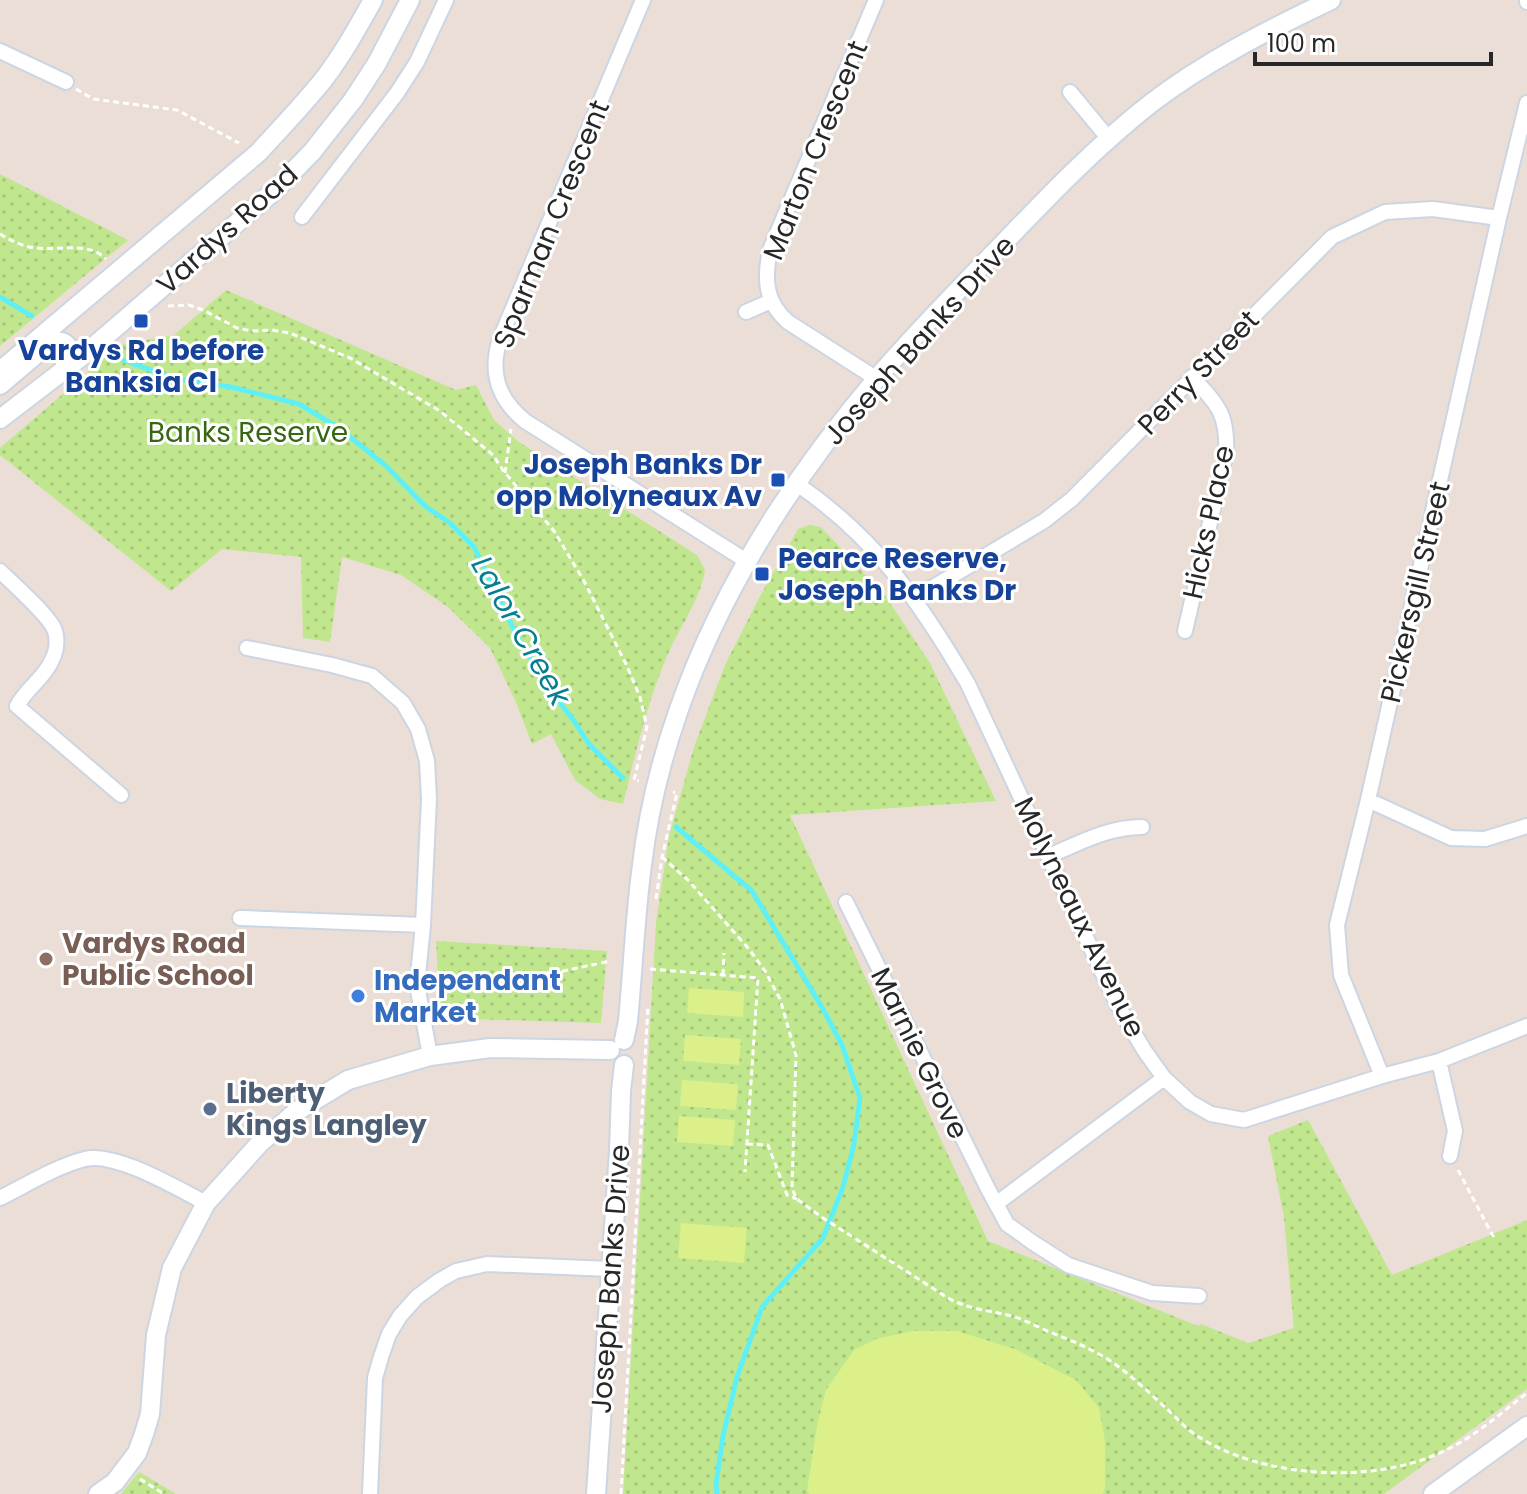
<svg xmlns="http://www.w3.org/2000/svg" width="1527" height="1494" viewBox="0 0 1527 1494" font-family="Poppins,sans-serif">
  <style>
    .park { fill: url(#park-dots) }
    .pitch { fill: #dbf088 }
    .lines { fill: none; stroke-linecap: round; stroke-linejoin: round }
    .stream { stroke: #5ff0f7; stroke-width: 5 }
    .street-casing { stroke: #ccd5e2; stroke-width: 18 }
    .secondary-casing { stroke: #ccd5e2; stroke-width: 22 }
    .path { stroke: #fff; stroke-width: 3; stroke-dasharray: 6 4; stroke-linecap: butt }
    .street { stroke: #fff; stroke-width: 14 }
    .secondary { stroke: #fff; stroke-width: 18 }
    .transit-dot { fill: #1a4fb4; stroke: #fff; stroke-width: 3 }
    .education-dot { fill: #8d6e63; stroke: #fff; stroke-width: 3 }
    .shop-dot { fill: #3f7fe0; stroke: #fff; stroke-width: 3 }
    .service-dot { fill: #5c6f8a; stroke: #fff; stroke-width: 3 }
    .labels { text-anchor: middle; stroke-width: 6; stroke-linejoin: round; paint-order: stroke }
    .street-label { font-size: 28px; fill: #272727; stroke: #fff }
    .transit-label { font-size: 28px; font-weight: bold; fill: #164399; stroke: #fff }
    .park-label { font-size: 28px; fill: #376713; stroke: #fff }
    .education-label { font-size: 28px; font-weight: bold; fill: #785e54; stroke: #fff; text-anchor: start }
    .shop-label { font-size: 28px; font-weight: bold; fill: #366cbe; stroke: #fff; text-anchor: start }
    .service-label { font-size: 28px; font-weight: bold; fill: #4e5e75; stroke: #fff; text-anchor: start }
    .water-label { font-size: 30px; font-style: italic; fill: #047f90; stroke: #fff }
  </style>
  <defs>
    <pattern id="park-dots" width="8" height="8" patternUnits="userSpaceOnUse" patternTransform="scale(2)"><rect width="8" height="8" fill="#c0e78e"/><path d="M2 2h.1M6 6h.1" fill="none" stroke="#a5c67a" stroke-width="1.8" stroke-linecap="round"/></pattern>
  </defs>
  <rect width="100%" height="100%" fill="#ebded6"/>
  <path class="park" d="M0 174 128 240 0 346Z
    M226 290 456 390 476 385 494 420 519 442 697 555 705 570C700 602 677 630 665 661 646 707 635 756 623 804L600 799 575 780 551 734 532 744 516 702 490 648 448 607 401 575 342 557 330 642 303 638 301 557 222 549 171 591 0 455V448L120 345 174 335Z
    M809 525 821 527 886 597 930 663 996 801 790 815 988 1241 1198 1326 1201 1324 1248 1343 1294 1328 1284 1217 1268 1136 1308 1120 1392 1275 1527 1220V1389L1384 1494H623L656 923 669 836 694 747 725 665 759 598 798 529Z
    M436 941 607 951 601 1023 441 1018Z
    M139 1472 176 1494H121Z"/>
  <path class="pitch" d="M689 988 744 992 743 1017 687 1013Z
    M685 1035 741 1039 739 1065 683 1061Z
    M682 1080 738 1084 736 1110 680 1106Z
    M679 1116 735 1120 733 1146 677 1142Z
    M681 1223 747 1228 744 1263 678 1258Z
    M913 1331H957L1015 1349 1076 1380 1099 1408 1105 1441V1488L1103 1494H809L807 1490 818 1421 826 1390 854 1350 876 1339Z"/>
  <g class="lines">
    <path class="stream" d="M0 297 32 316
      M112 356 173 378 231 387 299 404 339 428 386 466 425 506 450 523 474 547 517 636 551 691 574 721 589 744 623 778
      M676 827 752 891 823 1009 842 1045 860 1098 854 1144 843 1187 823 1238 762 1307 737 1377 723 1436 716 1484 717 1494"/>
    <defs>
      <path id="street" d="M643 0 500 339C489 373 498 399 525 421L748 562
        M876 0 770 250C764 279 765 302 788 322L877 379
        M1527 0V2
        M0 51 66 82
        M1070 92 1109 139
        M302 217 397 93 417 62 446 0
        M746 312 771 301
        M797 484C876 538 920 602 968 684L1117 1004 1144 1050 1164 1078 1190 1102 1211 1114 1244 1120 1382 1076 1439 1061 1527 1026
        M0 571C13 584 50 616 55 631 58 641 56 653 51 662 43 679 26 689 17 706L121 795
        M915 598 1044 521 1072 499 1332 237 1385 212 1433 209 1499 218
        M1185 631 1226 453C1228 413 1217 404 1192 377
        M247 648 332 665 372 676 403 703 418 729 427 761 429 799 423 925 417 985 430 1056
        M1368 800 1451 838 1485 839 1527 826
        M1049 856C1079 843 1108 827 1142 827
        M846 902 988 1189 1007 1224 1032 1242 1068 1265 1152 1293 1199 1296
        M240 918 423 925
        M1439 1061 1455 1131 1450 1156
        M1382 1076 1341 975 1337 925 1368 800 1499 218 1527 103
        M0 1198C26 1185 57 1166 85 1159 115 1151 178 1189 206 1203
        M996 1204 1164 1078
        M370 1494 375 1378 381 1357 389 1334 400 1316 417 1297 440 1280 456 1271 487 1264 611 1269"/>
      <path id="secondary" d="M0 371 258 153C280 129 303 105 324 79 343 54 358 27 373 0
        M0 385 46 346C57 341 64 338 70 350L64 369
        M0 419 86 353 274 191 312 152 353 100 377 63 410 0
        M624 1040 628 1021C633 969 635 916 642 865 648 813 661 761 678 712 720 590 795 475 878 377 915 334 955 293 994 253 1044 201 1094 148 1150 104 1206 61 1268 30 1331 0
        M98 1494 115 1482 137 1453 144 1434 150 1414 156 1335 172 1268 206 1203 260 1143 297 1111 348 1080 430 1056 490 1048 610 1050
        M596 1494 619 1151 621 1091 624 1065
        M1433 1494 1527 1426"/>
    </defs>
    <use href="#street" class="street-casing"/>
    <use href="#secondary" class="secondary-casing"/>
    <path class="path" d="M76 89 93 99 177 110 239 143
      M0 234C12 241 23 247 37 248 58 251 89 241 106 259
      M168 306 189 305 203 310 237 328 252 331 272 330 290 333 350 358 440 411 493 455 502 469 554 531 584 581 626 664 640 697 647 727 634 780 639 781
      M505 473 511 429
      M662 857 689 881 749 949 765 971 780 999 796 1055 792 1189 797 1199 820 1216 948 1298C970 1310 988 1310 1012 1316 1023 1319 1034 1325 1045 1330 1062 1337 1079 1343 1095 1352 1121 1365 1145 1389 1166 1408 1175 1416 1183 1426 1193 1433 1258 1479 1377 1486 1448 1449 1477 1435 1502 1412 1527 1393
      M656 899 662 857 677 793 673 792
      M650 969 758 978 745 1172
      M723 975 724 953
      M433 986 471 979 558 972 611 961
      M747 1144 768 1145 787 1195 797 1199
      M1458 1170 1494 1238
      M140 1479 164 1494
      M621 1494 648 1006"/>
    <use href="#street" class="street"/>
    <use href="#secondary" class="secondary"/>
  </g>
  <g class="transit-dot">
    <rect x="133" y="313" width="16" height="16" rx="4"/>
    <rect x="770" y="472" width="16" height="16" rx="4"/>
    <rect x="754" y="566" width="16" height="16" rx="4"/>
  </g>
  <circle class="education-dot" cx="46" cy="959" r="8"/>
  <circle class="shop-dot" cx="358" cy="996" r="8"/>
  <circle class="service-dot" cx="210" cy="1109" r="8"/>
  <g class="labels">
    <g class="street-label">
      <text transform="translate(815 150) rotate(-68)" y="10">Marton Crescent</text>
      <text transform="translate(551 224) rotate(-68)" y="10">Sparman Crescent</text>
      <text transform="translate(227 229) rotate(-42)" y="10">Vardys Road</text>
      <text transform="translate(919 340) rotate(-48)" y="10">Joseph Banks Drive</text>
      <text transform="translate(1198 372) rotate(-46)" y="10">Perry Street</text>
      <text transform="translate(1208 522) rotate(-78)" y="10">Hicks Place</text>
      <text transform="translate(1415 592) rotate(-77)" y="10">Pickersgill Street</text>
      <text transform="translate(1080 917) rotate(64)" y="10">Molyneaux Avenue</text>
      <text transform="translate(920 1053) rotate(64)" y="10">Marnie Grove</text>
      <text transform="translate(610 1279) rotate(-86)" y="10">Joseph Banks Drive</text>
    </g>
    <g class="transit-label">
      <text x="141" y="360">Vardys Rd before<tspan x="141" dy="32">Banksia Cl</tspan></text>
      <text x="762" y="474" text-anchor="end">Joseph Banks Dr<tspan x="762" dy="32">opp Molyneaux Av</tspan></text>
      <text x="778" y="568" text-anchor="start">Pearce Reserve,<tspan x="778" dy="32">Joseph Banks Dr</tspan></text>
    </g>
    <g class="park-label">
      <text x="248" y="442">Banks Reserve</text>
    </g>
    <g class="education-label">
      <text x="62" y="953">Vardys Road<tspan x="62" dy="32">Public School</tspan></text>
    </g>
    <g class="shop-label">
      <text x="374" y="990">Independant<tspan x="374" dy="32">Market</tspan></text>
    </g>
    <g class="service-label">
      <text x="226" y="1103">Liberty<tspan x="226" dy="32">Kings Langley</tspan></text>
    </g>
    <g class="water-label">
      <text transform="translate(521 631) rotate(60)" y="10">Lalor Creek</text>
    </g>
  </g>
  <path d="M1255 52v12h236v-12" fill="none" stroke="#272727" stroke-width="4"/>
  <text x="1267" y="52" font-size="24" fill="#272727" stroke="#ffffff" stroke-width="6" paint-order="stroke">100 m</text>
</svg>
